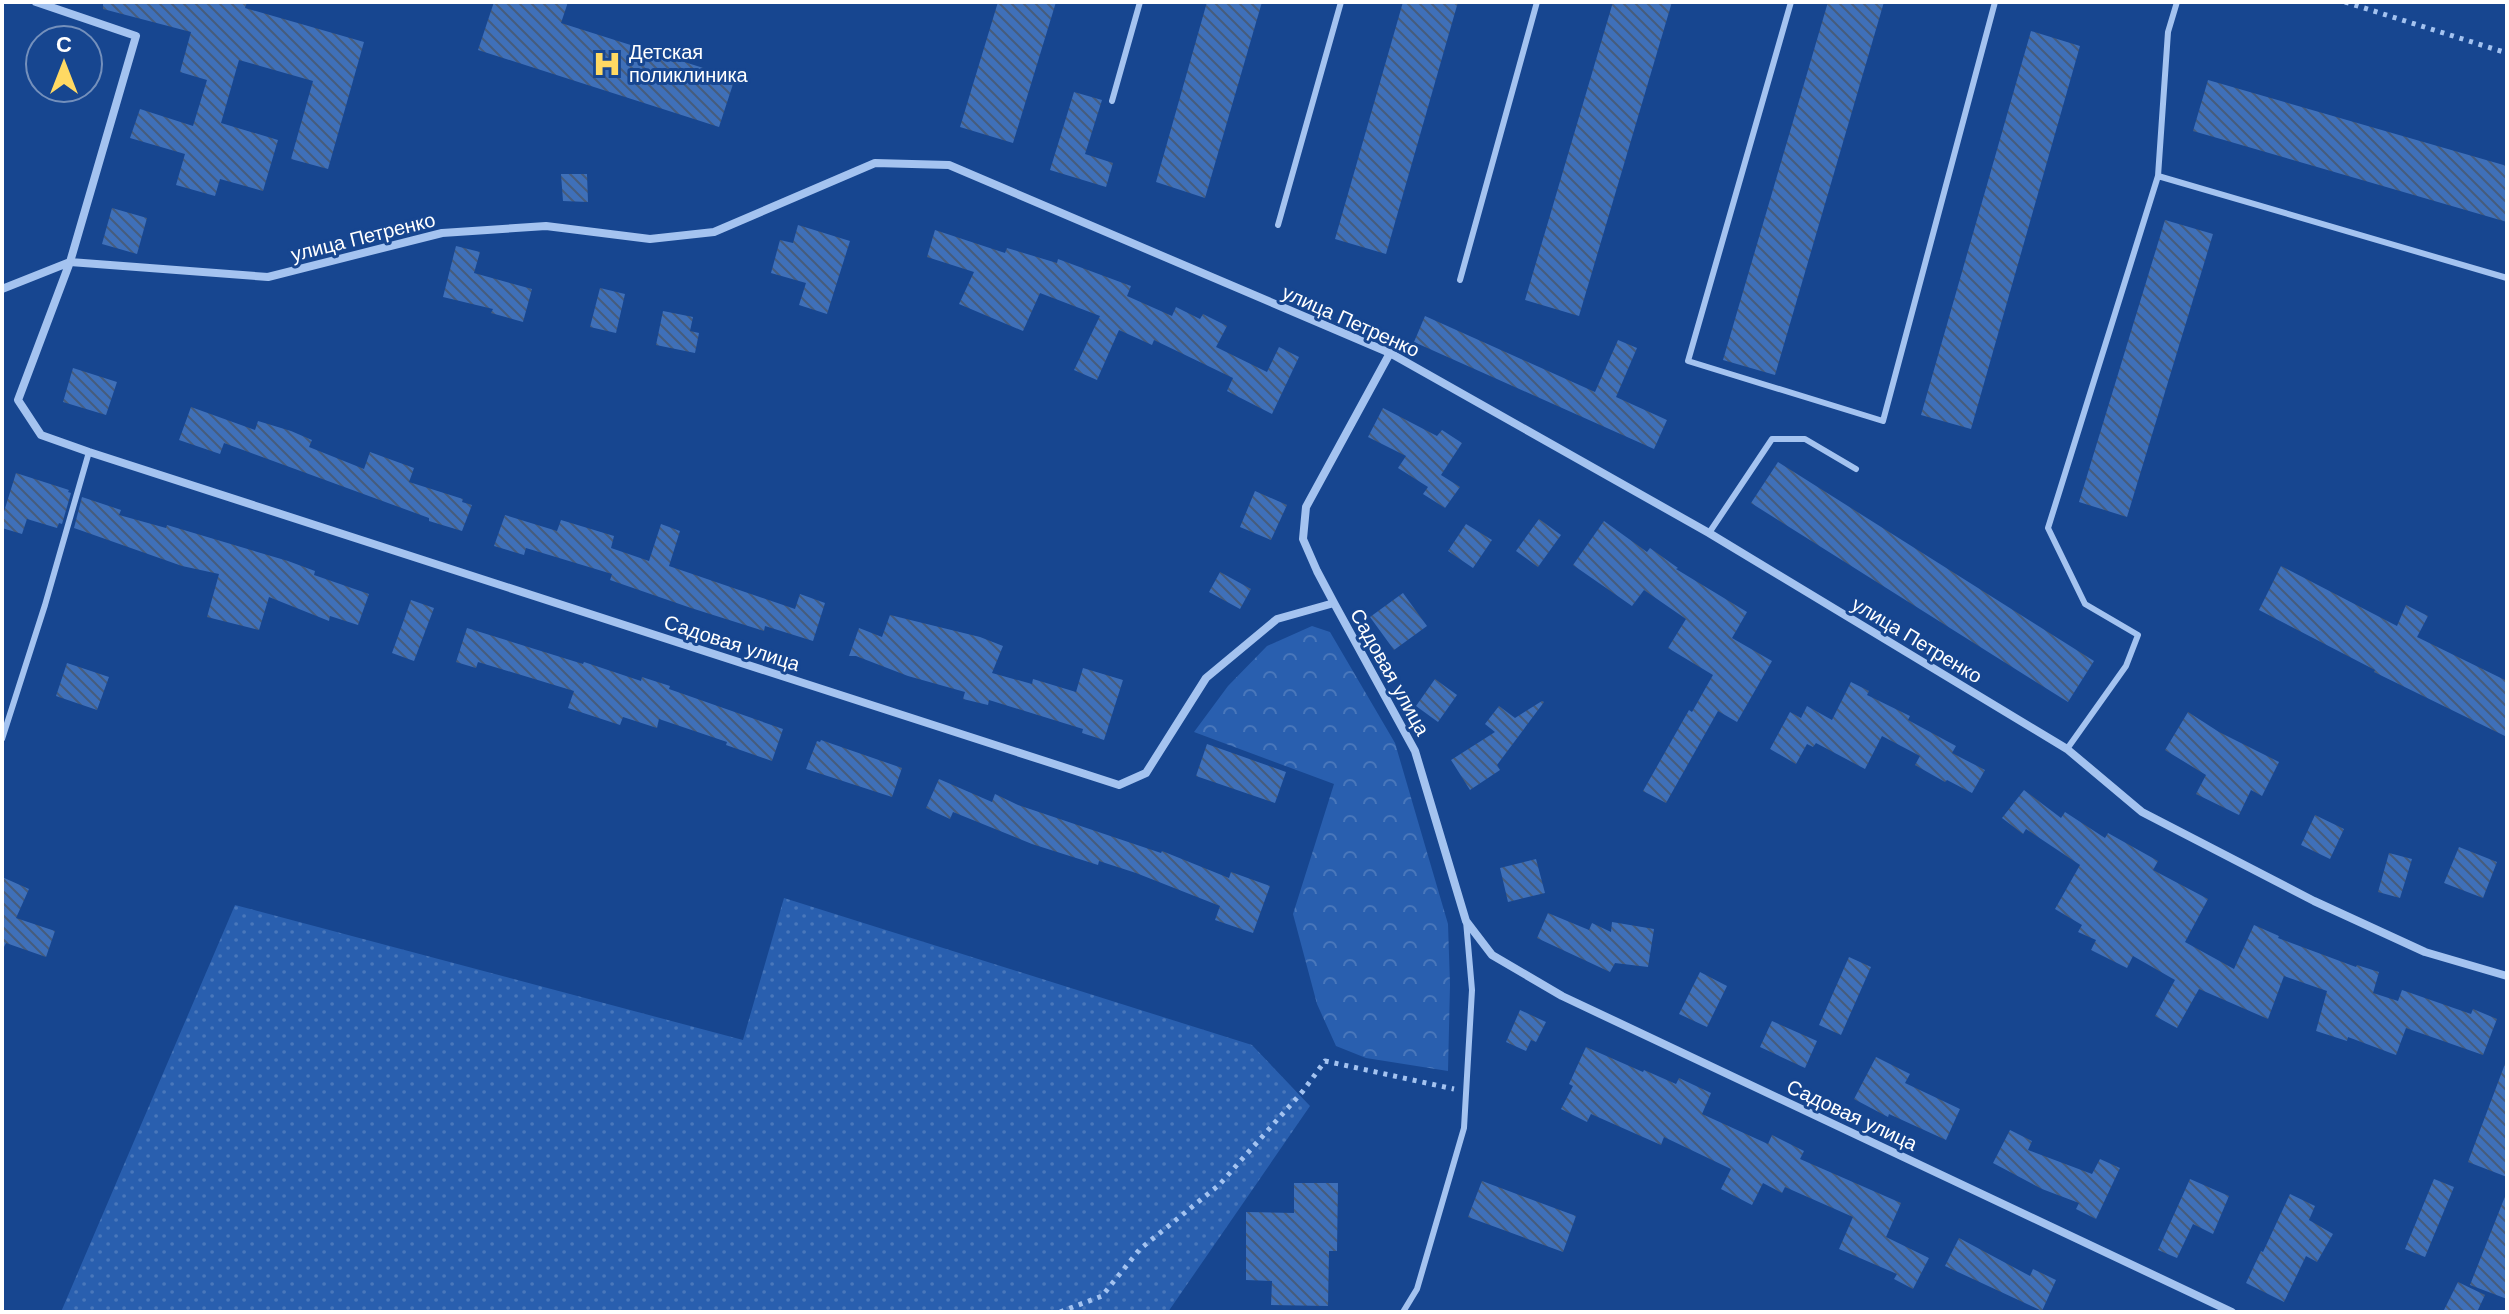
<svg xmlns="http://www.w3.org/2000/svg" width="2509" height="1314" viewBox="0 0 2509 1314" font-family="Helvetica,sans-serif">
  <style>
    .grass { fill: url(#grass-dots) }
    .forest { fill: url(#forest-crowns) }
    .building { fill: url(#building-back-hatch) }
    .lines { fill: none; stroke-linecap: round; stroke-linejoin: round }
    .path { stroke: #a4c3f0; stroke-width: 5; stroke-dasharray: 4 6; stroke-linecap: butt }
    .lane { stroke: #a4c3f0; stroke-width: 6 }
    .street { stroke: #a4c3f0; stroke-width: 8 }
    .labels { text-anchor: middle; stroke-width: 6; stroke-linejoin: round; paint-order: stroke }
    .poi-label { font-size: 20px; fill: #fff; stroke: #174690; text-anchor: start }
    .street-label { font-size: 20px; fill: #fff; stroke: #174690 }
  </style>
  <defs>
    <pattern id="grass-dots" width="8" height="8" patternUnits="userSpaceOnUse" patternTransform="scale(2)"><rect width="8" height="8" fill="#295faf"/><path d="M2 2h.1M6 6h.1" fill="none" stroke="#4977bb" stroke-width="1.8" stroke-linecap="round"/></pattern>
    <pattern id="forest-crowns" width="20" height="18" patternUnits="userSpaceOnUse" patternTransform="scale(2)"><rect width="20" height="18" fill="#295faf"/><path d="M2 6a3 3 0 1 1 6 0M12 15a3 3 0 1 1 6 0" fill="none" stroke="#4977bb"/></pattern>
    <pattern id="building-back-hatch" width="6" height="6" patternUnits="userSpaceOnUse" patternTransform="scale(2)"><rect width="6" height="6" fill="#3f70b9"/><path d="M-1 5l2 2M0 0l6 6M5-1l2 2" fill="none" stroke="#465c7d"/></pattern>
  </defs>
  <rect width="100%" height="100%" fill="#174690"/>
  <path class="grass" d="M784 898 1252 1045 1310 1106 1168 1312H61L235 905 743 1040Z"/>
  <path class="forest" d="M1312 626 1330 632 1395 743 1448 924 1450 985 1448 1071 1366 1058 1336 1046 1317 1004 1293 914 1334 784 1194 732 1228 686 1267 646Z"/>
  <path class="building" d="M103 2H247L245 8 364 42 328 169 291 159 313 81 239 60 221 123 278 140 263 191 220 179 215 196 176 185 185 154 130 138 140 109 193 126 207 80 180 72 191 32 103 9Z
    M494 2H568L561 23 735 78 719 127 478 50Z
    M998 2H1056L1013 143 960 127Z
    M1207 2H1262L1205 198 1156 182Z
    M1403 2H1458L1386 254 1335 239Z
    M1613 2H1672L1579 316 1525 300Z
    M1828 2H1884L1775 375 1723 360Z
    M2031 31 2080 46 1971 429 1921 415Z
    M2208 80 2507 166V222L2193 131Z
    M1074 92 1102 100 1085 154 1113 163 1106 187 1050 170Z
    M561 174H587L588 202 563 201Z
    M112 208 147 218 137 254 102 244Z
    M2165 220 2213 234 2127 517 2079 502Z
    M798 225 850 241 827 314 799 305 806 283 771 273 780 240 793 243Z
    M935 230 1005 253 1007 248 1057 263 1058 259 1131 286 1127 296 1172 316 1176 307 1200 319 1203 314 1227 326 1216 347 1267 372 1279 347 1299 357 1272 414 1227 391 1233 378 1154 340 1152 345 1119 330 1097 380 1074 370 1100 316 1040 293 1023 331 959 304 974 272 927 257Z
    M456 246 480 252 474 273 532 289 523 322 491 313 493 309 443 297Z
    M600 288 625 294 616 333 590 327Z
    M663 311 693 317 690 331 699 333 695 353 656 345Z
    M1425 316 1595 392 1618 340 1637 348 1616 397 1667 420 1654 449 1414 342Z
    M73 368 117 382 106 415 63 402Z
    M191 407 255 430 258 421 291 431 312 440 309 447 364 469 370 452 414 468 409 482 463 499 462 502 472 505 462 531 429 521V518L224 443 220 454 179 440Z
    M1383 408 1437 436 1442 430 1462 443 1441 475 1460 487 1445 508 1423 494 1428 487 1398 468 1406 456 1368 437Z
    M1778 462 2094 661 2068 702 1751 503Z
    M16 473 69 490 68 492 71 493 62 524 59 523 57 528 27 519 22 534 2 528V518Z
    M1255 491 1287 505 1271 540 1240 527Z
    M82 497 121 510 119 515 166 528 167 525 288 561 315 571 314 575 369 594 358 625 330 616 329 621 269 597 259 630 207 617 219 574 182 566 74 528Z
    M505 515 557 531 561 520 614 536 611 548 649 561 661 524 680 531 669 566 795 609 800 594 825 603 813 641 765 626 764 631 691 608 610 580 612 574 526 548 524 555 494 546Z
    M1539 519 1561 535 1538 567 1516 551Z
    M1604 521 1647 552 1650 548 1678 568 1676 569 1747 612 1732 638 1772 661 1737 722 1718 711 1666 803 1643 791 1689 710 1692 712 1713 675 1668 648 1686 619 1644 590 1632 606 1573 565Z
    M1466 524 1492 540 1473 568 1448 551Z
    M2281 566 2397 626 2406 605 2428 616 2417 637 2507 681V737L2374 672 2375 670 2259 610Z
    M1220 572 1251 589 1240 609 1209 592Z
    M1403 593 1427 626 1394 650 1370 617Z
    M411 600 434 608 414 661 392 653Z
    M890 615 980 637 1003 646 992 673 1032 684 1033 679 1076 692 1083 668 1123 680 1104 740 1082 733 1083 729 989 700 988 705 963 699 965 692 908 676 856 656H849L859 628 882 637Z
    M467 628 583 664 584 662 641 681 642 677 670 686 669 689 783 729 772 761 726 745 727 742 659 719 657 728 623 717 620 725 568 708 574 691 478 662 476 668 456 662Z
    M67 663 109 677 97 710 56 696Z
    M1435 679 1457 695 1438 722 1416 706Z
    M1851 682 1869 691 1867 695 1910 716 1908 720 1956 746 1952 753 1985 770 1972 793 1947 780 1945 782 1915 765 1920 756 1882 736 1865 769 1816 743 1813 747 1807 744 1796 764 1770 749 1790 712 1801 718 1807 706 1832 720Z
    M1542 701 1544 702 1497 765 1500 770 1470 790 1451 760 1495 732 1485 724 1499 706 1515 718Z
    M2188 712 2219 732 2279 762 2262 796 2251 790 2239 815 2196 794 2206 775 2165 750Z
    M821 740 902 768 892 797 806 769 817 741 820 742Z
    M1207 744 1286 772 1275 803 1196 776Z
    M939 779 992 802 995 794 1018 805 1161 853 1162 851 1229 878 1231 872 1270 886 1253 933 1215 920 1220 906 1136 873 1099 861 1098 865 1032 844 953 812 950 819 926 808Z
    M2024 790 2061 818 2065 812 2105 838 2108 833 2158 861 2153 870 2208 899 2185 942 2234 969 2254 925 2279 936 2278 938 2356 967 2357 965 2379 972 2373 993 2398 1001 2402 990 2471 1014 2473 1009 2497 1019 2483 1055 2406 1028 2396 1055 2348 1037 2347 1041 2316 1031 2327 991 2284 976 2268 1019 2199 989 2177 1028 2155 1016 2175 980 2133 956 2127 968 2091 950 2096 940 2078 932 2082 925 2055 909 2080 865 2026 829 2023 834 2002 818Z
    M2315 815 2344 829 2330 859 2301 845Z
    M2459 847 2497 862 2483 898 2444 883Z
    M2389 853 2412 859 2400 898 2378 892Z
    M1536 859 1545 893 1508 902 1500 868Z
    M2 877 29 889 16 918 55 931 46 957 6 943 2 951Z
    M1548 913 1589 930 1592 923 1611 932 1612 922 1654 929 1648 967 1615 963 1610 972 1537 938Z
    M1849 957 1871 967 1841 1035 1819 1025Z
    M1700 972 1727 986 1707 1027 1679 1014Z
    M1520 1010 1546 1022 1536 1042 1531 1040 1526 1051 1506 1042Z
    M1772 1021 1817 1041 1805 1068 1760 1047Z
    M1586 1047 1643 1072 1644 1070 1676 1084 1679 1078 1711 1093 1702 1114 1768 1144 1772 1135 1804 1151 1800 1159 1901 1203 1886 1237 1929 1258 1913 1289 1894 1279 1897 1274 1839 1249 1853 1217 1785 1187 1782 1193 1763 1183 1752 1205 1721 1189 1731 1169 1664 1137 1661 1145 1591 1114 1587 1122 1561 1109 1573 1086 1569 1084Z
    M1876 1057 1910 1074 1905 1083 1960 1109 1946 1140 1889 1114 1888 1117 1854 1099Z
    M2505 1064H2507V1177L2468 1162Z
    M2010 1130 2032 1141 2028 1150 2092 1174 2100 1159 2120 1168 2096 1219 2076 1209 2079 1203 2042 1189 1993 1163Z
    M2190 1179 2229 1196 2213 1234 2193 1224 2177 1258 2158 1250Z
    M2434 1179 2454 1187 2425 1257 2405 1249Z
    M1482 1181 1576 1216 1563 1252 1468 1217Z
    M1294 1183H1338L1337 1251H1329L1328 1306 1271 1305 1272 1281 1246 1280V1212L1294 1213Z
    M2290 1194 2315 1206 2309 1220 2333 1234 2317 1262 2306 1256 2284 1302 2246 1283 2261 1251 2263 1252Z
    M2506 1194H2507V1299L2470 1285Z
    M1959 1238 2030 1276 2033 1269 2056 1280 2042 1311 1945 1266Z
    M2458 1282 2485 1295 2477 1312H2443Z"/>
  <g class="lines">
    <path class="path" d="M2345 2 2507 53
      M1060 1312 1102 1296 1140 1249 1219 1185 1303 1091 1325 1061 1454 1089"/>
    <path class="lane" d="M1791 2 1688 361 1883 421 1995 2
      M2177 2 2168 32 2158 176 2507 278
      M1112 101 1140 2
      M1278 225 1341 2
      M1460 280 1537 2
      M1709 533 1772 439H1805L1856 469
      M2 739 45 605 89 452
      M2067 749 2126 666 2138 635 2085 604 2048 528 2158 176
      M1403 1312 1417 1289 1464 1128 1472 990 1466 921"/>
    <path class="street" d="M36 2 136 36 70 262 18 400 41 435 89 452 1119 785 1146 773 1206 678 1277 619 1334 603 1415 751 1466 921 1492 955 1562 996 2232 1312
      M2 289 70 262 268 277 442 233 546 226 650 239 714 232 875 163 949 165 1390 353 1709 533 2067 749 2142 812 2314 901 2425 952 2507 976
      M1334 603 1317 571 1303 539 1306 507 1390 353"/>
  </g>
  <defs>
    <symbol id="hospital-bare" viewBox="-9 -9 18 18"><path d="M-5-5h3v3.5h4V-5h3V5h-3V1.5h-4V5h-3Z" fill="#ffd963" stroke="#174690" stroke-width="2.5" paint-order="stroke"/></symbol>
  </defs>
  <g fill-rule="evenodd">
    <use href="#hospital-bare" x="587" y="44" width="40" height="40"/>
  </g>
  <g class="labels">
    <g class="poi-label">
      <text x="629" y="59">Детская<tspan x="629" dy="23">поликлиника</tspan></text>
    </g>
    <g class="street-label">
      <text transform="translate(363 237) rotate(-14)" y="7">улица Петренко</text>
      <text transform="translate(1351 321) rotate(24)" y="7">улица Петренко</text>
      <text transform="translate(1917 640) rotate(31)" y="7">улица Петренко</text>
      <text transform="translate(732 643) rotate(18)" y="7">Садовая улица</text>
      <text transform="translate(1390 672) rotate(61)" y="7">Садовая улица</text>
      <text transform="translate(1852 1115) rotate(25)" y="7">Садовая улица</text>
    </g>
  </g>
  <rect width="2509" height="1314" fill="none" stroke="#ffffff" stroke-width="8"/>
  <g transform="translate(64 64)"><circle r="38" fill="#174690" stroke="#7490bc" stroke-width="2"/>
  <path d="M0-6L14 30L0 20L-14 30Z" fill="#ffd963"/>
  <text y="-12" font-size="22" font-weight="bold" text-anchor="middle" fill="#ffffff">С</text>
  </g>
</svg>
